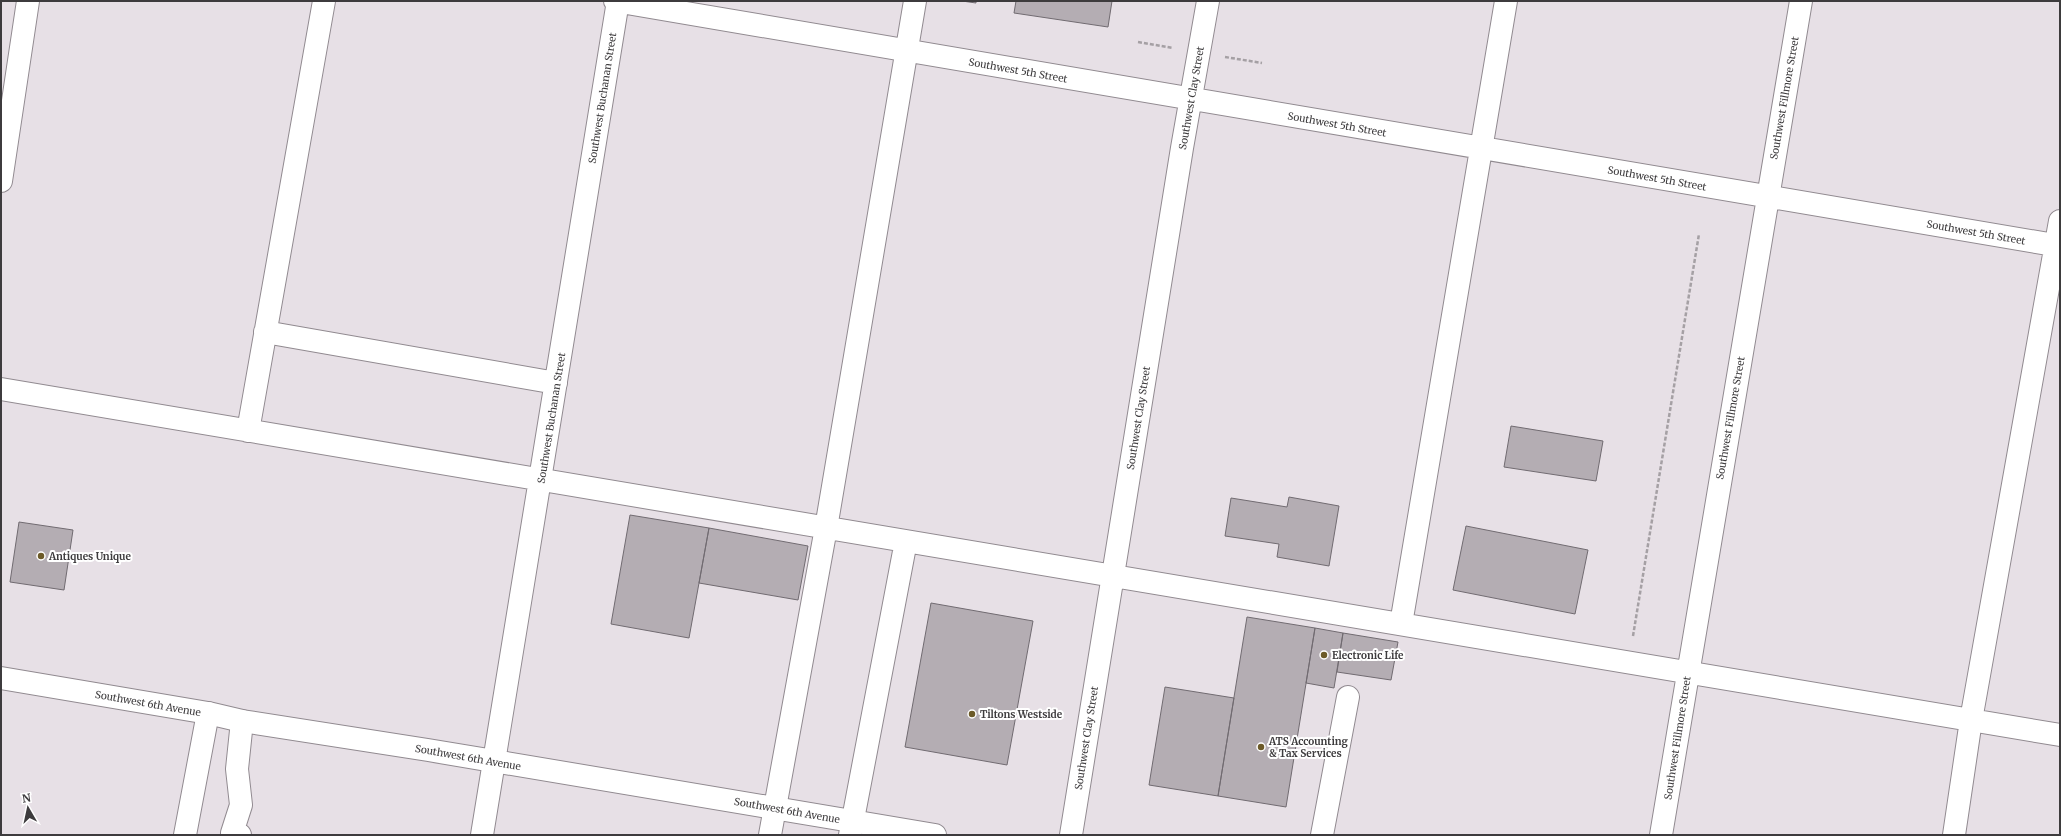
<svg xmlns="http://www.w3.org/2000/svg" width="2061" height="836" viewBox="0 0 2061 836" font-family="Merriweather,serif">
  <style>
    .building { fill: #b4adb3; stroke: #716b71 }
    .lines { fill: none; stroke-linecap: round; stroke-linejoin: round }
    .minor-casing { stroke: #918a90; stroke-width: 24 }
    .major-casing { stroke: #918a90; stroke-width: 24 }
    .path { stroke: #a5a0a4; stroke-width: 2.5; stroke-dasharray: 4 2; stroke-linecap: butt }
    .minor { stroke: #fff; stroke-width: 22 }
    .major { stroke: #fff; stroke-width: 22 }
    .poi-dot { fill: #6c5a28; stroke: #fff; stroke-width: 1.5 }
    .labels { text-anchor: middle; stroke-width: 4; stroke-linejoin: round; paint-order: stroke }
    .street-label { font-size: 10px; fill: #3d3b3d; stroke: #fff }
    .poi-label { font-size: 10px; font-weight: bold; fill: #3d3b3d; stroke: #fff; text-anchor: start }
  </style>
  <rect width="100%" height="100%" fill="#e7e0e6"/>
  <path class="building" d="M962 1H976V3Z
    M1016 1H1112L1108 27 1014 13Z
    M1511 426 1603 441 1596 481 1504 467Z
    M1289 497 1339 506 1329 566 1277 557 1279 544 1225 536 1231 498 1287 507Z
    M630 515 709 528 689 638 611 624Z
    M19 522 73 530 64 590 10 582Z
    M1466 526 1588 550 1575 614 1453 590Z
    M709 528 808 546 798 600 699 583Z
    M931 603 1033 621 1007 765 905 747Z
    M1247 617 1315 628 1286 807 1218 796Z
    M1315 628 1343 633 1334 688 1306 683Z
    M1343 633 1398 642 1391 680 1337 672Z
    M1165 687 1234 698 1218 796 1149 785Z"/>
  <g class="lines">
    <defs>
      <path id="minor" d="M615 1 2060 246
        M1 181 28 1
        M265 332 556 383
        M1 389 2060 735
        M248 431 324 1
        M1401 624 1506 1
        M185 835 208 713
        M240 835 232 833 241 805 237 769 242 721
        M482 835 618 1
        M770 835 826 528 915 1
        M850 835 906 541
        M1071 835 1182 148 1208 1
        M1322 835 1348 697
        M1661 835 1801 1
        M1954 835 1971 720 2060 221"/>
      <path id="major" d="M1 678 208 713 242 721 428 750 935 835"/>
    </defs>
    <use href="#minor" class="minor-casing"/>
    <use href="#major" class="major-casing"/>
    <path class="path" d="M1138 42 1173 48
      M1225 57 1262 63
      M1633 636 1699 234"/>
    <use href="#minor" class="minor"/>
    <use href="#major" class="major"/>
  </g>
  <g class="poi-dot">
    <circle cx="41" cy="556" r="4"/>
    <circle cx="1324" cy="655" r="4"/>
    <circle cx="972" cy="714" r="4"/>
    <circle cx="1261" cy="747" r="4"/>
  </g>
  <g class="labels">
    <g class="street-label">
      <text transform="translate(1018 70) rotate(10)" y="4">Southwest 5th Street</text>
      <text transform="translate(602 98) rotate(-81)" y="4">Southwest Buchanan Street</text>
      <text transform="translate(1191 98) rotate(-80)" y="4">Southwest Clay Street</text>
      <text transform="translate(1784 98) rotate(-80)" y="4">Southwest Fillmore Street</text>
      <text transform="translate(1337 124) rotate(10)" y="4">Southwest 5th Street</text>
      <text transform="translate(1657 178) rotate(10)" y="4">Southwest 5th Street</text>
      <text transform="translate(1976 232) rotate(10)" y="4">Southwest 5th Street</text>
      <text transform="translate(551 418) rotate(-81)" y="4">Southwest Buchanan Street</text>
      <text transform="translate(1138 418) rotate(-81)" y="4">Southwest Clay Street</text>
      <text transform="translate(1730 418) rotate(-80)" y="4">Southwest Fillmore Street</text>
      <text transform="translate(148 703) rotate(10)" y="4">Southwest 6th Avenue</text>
      <text transform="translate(1086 738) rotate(-81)" y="4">Southwest Clay Street</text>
      <text transform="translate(1677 738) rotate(-81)" y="4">Southwest Fillmore Street</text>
      <text transform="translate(468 757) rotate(10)" y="4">Southwest 6th Avenue</text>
      <text transform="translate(787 810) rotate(10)" y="4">Southwest 6th Avenue</text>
    </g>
    <g class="poi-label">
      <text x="49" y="560">Antiques Unique</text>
      <text x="1332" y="659">Electronic Life</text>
      <text x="980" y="718">Tiltons Westside</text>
      <text x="1269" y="745">ATS Accounting<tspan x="1269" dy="12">&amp; Tax Services</tspan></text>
    </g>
  </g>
  <rect width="2061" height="836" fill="none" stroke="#3d3b3d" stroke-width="4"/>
  <g transform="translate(28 808) rotate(351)" stroke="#ffffff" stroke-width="3" paint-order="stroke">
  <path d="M0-3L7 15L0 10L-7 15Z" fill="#3d3b3d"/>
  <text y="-6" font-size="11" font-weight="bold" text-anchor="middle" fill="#3d3b3d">N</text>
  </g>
</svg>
